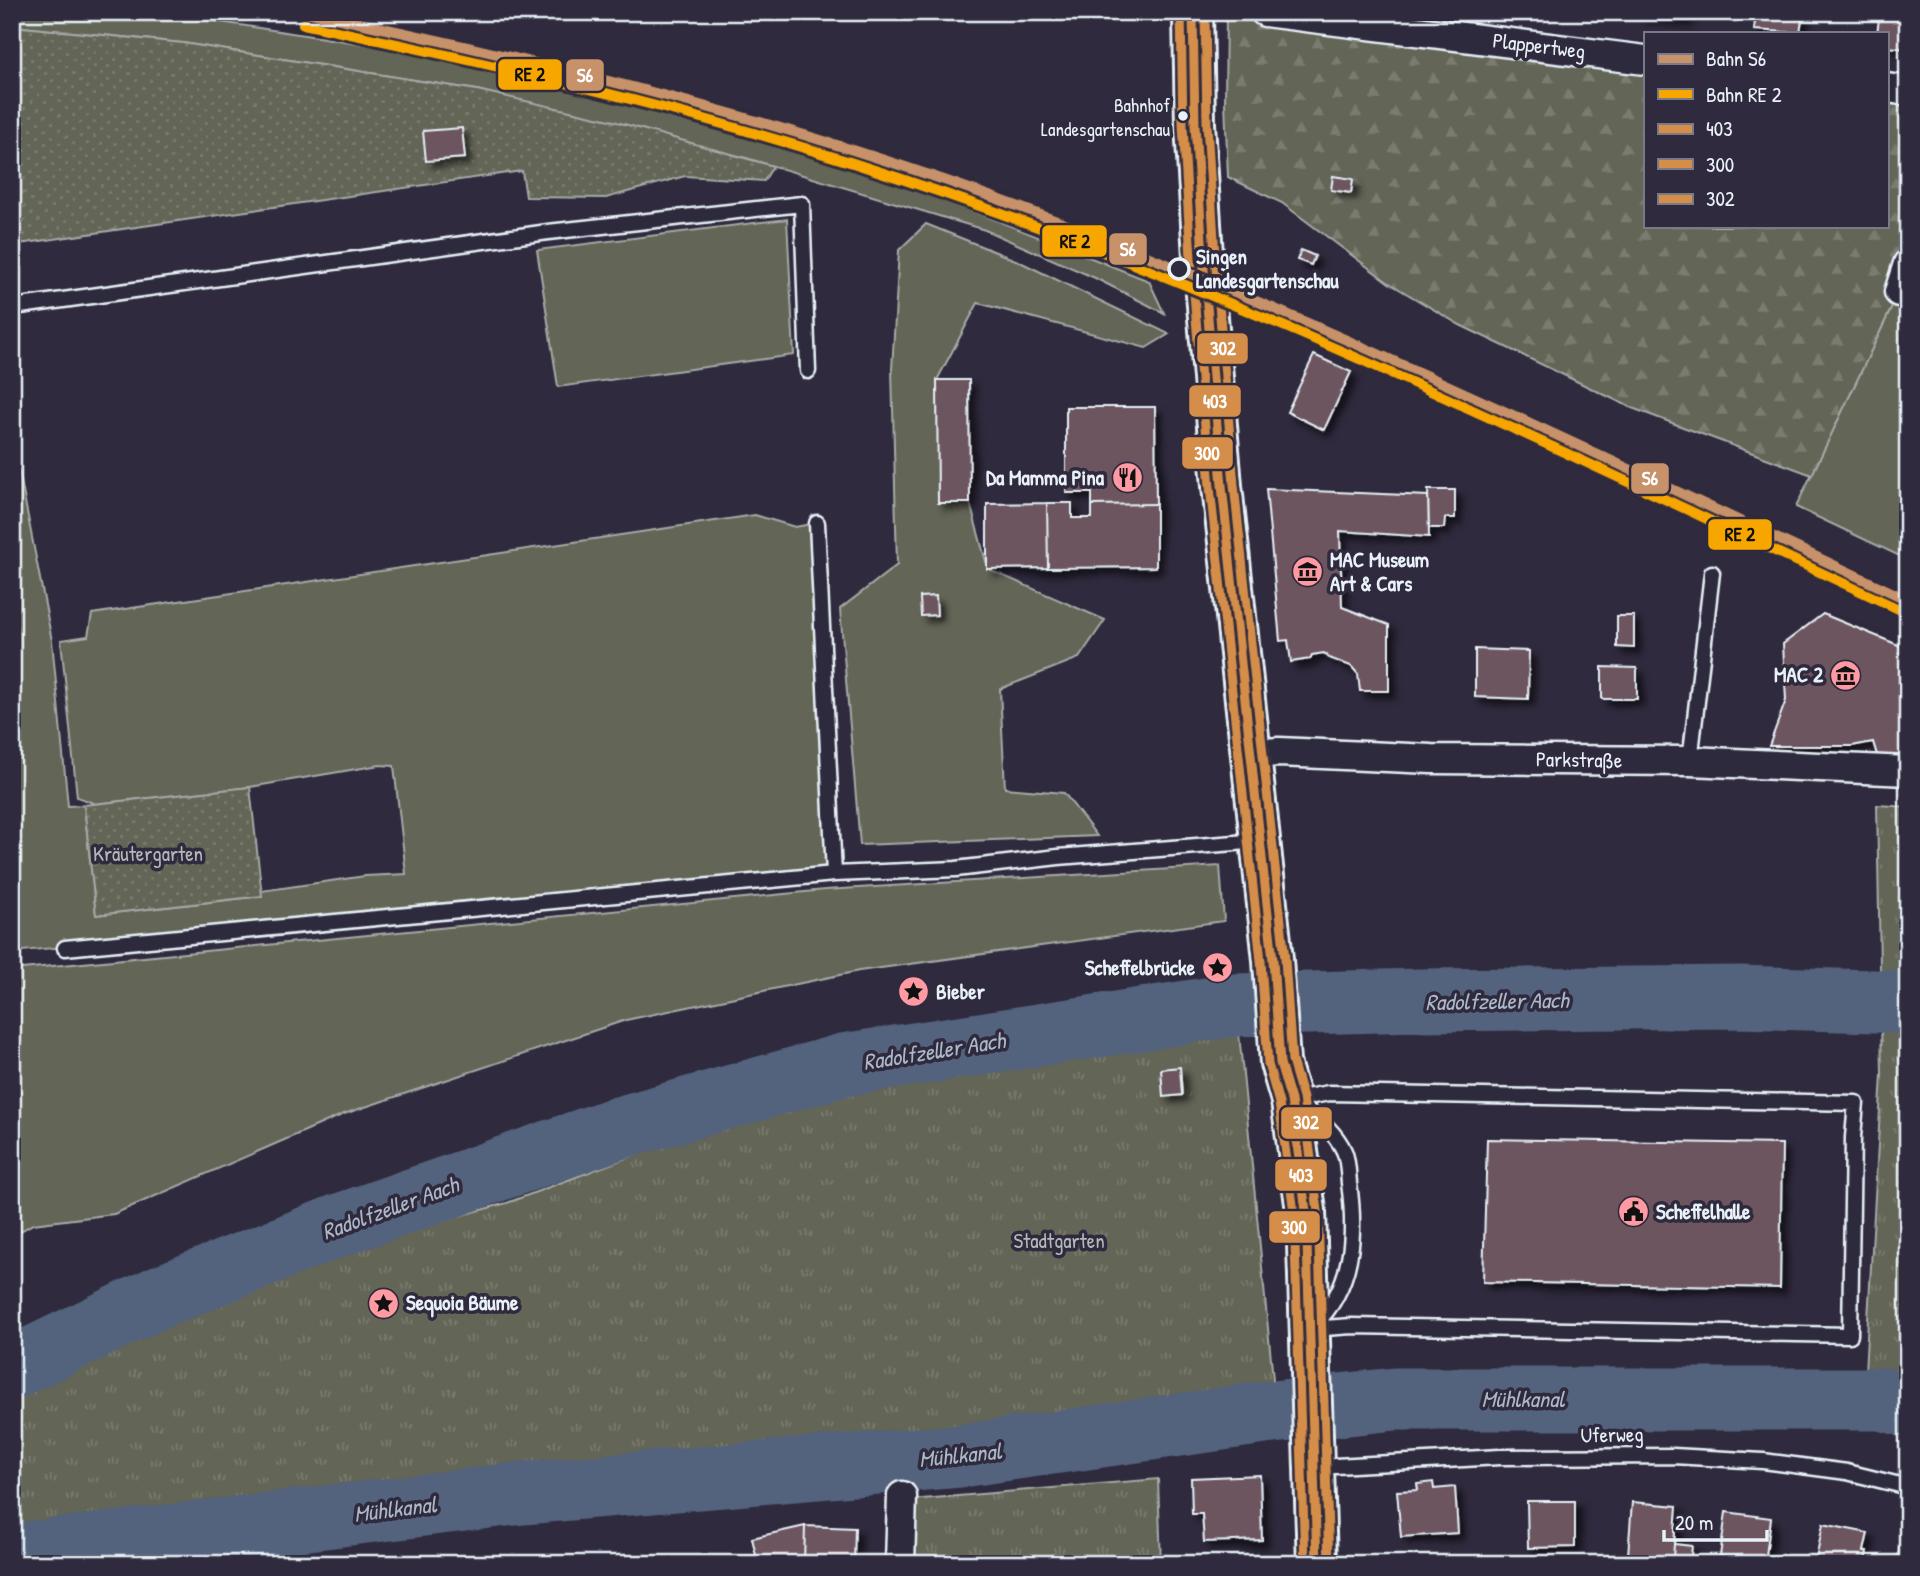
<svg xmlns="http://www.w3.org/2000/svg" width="1920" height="1576" viewBox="0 0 1920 1576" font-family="'Patrick Hand',sans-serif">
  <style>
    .grass { fill: #646557; stroke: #a6aba8; stroke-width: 2 }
    .forest { fill: url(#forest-firs); stroke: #a6aba8; stroke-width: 2 }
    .park { fill: url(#park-tufts); stroke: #a6aba8; stroke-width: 2 }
    .garden { fill: url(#garden-dots); stroke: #a6aba8; stroke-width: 2 }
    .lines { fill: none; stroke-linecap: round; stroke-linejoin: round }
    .river { stroke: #52637d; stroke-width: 63 }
    .building { fill: #6d555f; stroke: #e8f1f8; stroke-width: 2; filter: url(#shadow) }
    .service-casing { stroke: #e8f1f8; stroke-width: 19 }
    .minor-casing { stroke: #e8f1f8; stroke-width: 33 }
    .primary-casing { stroke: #e8f1f8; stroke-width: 44 }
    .service { stroke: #2f2a3d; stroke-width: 14 }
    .minor { stroke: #2f2a3d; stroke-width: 28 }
    .primary { stroke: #766a54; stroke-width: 38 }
    .bus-1-casing { stroke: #2f2a3d; stroke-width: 14 }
    .bus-2-casing { stroke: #2f2a3d; stroke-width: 14 }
    .bus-3-casing { stroke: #2f2a3d; stroke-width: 14 }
    .bus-1 { stroke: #d48e49; stroke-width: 9 }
    .bus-2 { stroke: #d48e49; stroke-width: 9 }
    .bus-3 { stroke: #d48e49; stroke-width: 9 }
    .rail-1-casing { stroke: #2f2a3d; stroke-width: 16 }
    .rail-2-casing { stroke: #2f2a3d; stroke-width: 16 }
    .rail-1 { stroke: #c7916a; stroke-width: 10 }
    .rail-2 { stroke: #f7a600; stroke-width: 10 }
    .bus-dot { fill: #e8f1f8; stroke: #2f2a3d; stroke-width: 2.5 }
    .stop-dot { fill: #2f2a3d; stroke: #e8f1f8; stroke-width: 3.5 }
    .labels { text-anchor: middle; stroke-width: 7; stroke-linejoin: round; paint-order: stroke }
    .bus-label { font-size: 19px; fill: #e8f1f8; stroke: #2f2a3d; text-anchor: end }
    .street-label { font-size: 21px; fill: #e8f1f8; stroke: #2f2a3d }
    .stop-label { font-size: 21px; font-weight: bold; fill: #e8f1f8; stroke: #2f2a3d; text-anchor: start }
    .poi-label { font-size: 21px; font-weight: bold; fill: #e8f1f8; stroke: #2f2a3d; text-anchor: start }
    .park-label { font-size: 21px; fill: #b3b9b8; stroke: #2f2a3d }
    .water-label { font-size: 23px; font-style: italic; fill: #acb8c7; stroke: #2f2a3d }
    .line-badge { stroke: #2f2a3d; stroke-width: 2.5 }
    .badge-label { font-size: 19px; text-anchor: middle; font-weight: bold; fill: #fff }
    .pale-badge-label { font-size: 19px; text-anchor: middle; font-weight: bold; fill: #111 }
  </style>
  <defs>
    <pattern id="forest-firs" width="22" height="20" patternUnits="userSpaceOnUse" patternTransform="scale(1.75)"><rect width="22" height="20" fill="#646557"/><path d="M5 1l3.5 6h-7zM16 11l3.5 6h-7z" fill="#7a7c70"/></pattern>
    <pattern id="park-tufts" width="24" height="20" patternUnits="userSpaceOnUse" patternTransform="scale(1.75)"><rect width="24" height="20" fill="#646557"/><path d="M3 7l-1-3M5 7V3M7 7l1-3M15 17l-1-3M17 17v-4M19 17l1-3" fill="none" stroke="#7a7c70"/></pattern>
    <pattern id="garden-dots" width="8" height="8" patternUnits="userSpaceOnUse" patternTransform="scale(1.75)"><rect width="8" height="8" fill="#646557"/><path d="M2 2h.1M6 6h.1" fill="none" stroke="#7a7c70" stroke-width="1.8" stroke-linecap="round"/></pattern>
    <filter id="shadow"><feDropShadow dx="6" dy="6" stdDeviation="3.5" flood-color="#0009"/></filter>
  </defs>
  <rect width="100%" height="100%" fill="#2f2a3d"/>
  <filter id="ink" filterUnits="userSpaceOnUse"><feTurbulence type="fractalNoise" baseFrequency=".0143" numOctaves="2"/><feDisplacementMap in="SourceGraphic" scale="14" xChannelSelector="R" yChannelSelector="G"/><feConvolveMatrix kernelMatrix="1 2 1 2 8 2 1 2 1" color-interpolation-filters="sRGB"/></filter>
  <g filter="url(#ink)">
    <path class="grass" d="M12 12H156L486 63 880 174 1149 281 1164 313 1095 278 985 230 743 157 477 90 183 43 12 26Z
      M787 219 794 355 558 387 537 250Z
      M926 224 1018 261 1169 334 1146 348 978 303 937 380 939 503H970L988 569 1105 620 1079 658 1000 689 1005 788 1064 793 1097 836 860 845 840 609 897 565 892 369 899 250Z
      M1899 292 1908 296V560L1796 507Z
      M12 434 52 641 68 806 84 805 96 915 261 896V891L365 876 406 874 394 766 380 765 250 787 96 804 77 797 61 640 88 636 92 614 755 515 795 527 817 523 834 874 12 952Z
      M1220 866 1224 921 859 971 626 1020 344 1114 114 1214 33 1224 12 1236V970L825 890Z"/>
    <path class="forest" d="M1226 12H1266L1645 60V226H1887V88L1908 91V264L1899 292 1812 475 1632 408 1460 325 1389 283 1282 203 1228 177 1225 102Z"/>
    <path class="park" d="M1877 805 1908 807V1425L1863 1407 1882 1074Z
      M1237 1013 1277 1420 521 1489 12 1550V1362L367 1240 507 1203 846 1075Z
      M1158 1479 1161 1564H911V1500Z"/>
    <path class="garden" d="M12 26 183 43 477 90 610 120 773 166 764 181 685 176 606 198 526 197 522 171 12 245Z
      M250 787 262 896 96 915 84 805Z"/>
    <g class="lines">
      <path class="river" d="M12 1368 159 1297 337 1226 615 1129 843 1065 1233 1005 1419 1000 1739 997 1908 1002
        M12 1555 523 1493 960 1456 1264 1413 1395 1399H1882L1908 1406"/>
    </g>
    <path class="building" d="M1639 12H1687L1686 20 1639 15Z
      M1756 12H1803L1800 33 1754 30Z
      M1880 12H1908V49L1887 47V33H1877Z
      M462 128 465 158 426 161 423 131Z
      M1333 176 1353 179 1351 193 1331 190Z
      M1301 250 1315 256 1311 265 1297 260Z
      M1314 355 1351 372 1324 430 1287 412Z
      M937 380H969L970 503H938Z
      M1066 407H1155L1156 504 1092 505V493H1066Z
      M1266 489 1428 496 1429 537 1340 531 1342 607 1389 625V691H1360L1358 674 1351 666 1329 658 1324 653 1312 655 1310 659 1291 662 1288 640 1280 641Z
      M1428 490H1455V518H1445L1444 528H1429Z
      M1047 503H1072V518H1092V505L1156 504V567L1048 568Z
      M1047 503 1048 568 987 569V504Z
      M936 596 937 615 921 616 920 597Z
      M1823 614 1908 649V755H1877L1873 742 1852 746H1769L1786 700 1783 644Z
      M1617 616H1634V648L1617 647Z
      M1475 649 1529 651 1528 699 1475 697Z
      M1602 667 1637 668V699H1602Z
      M1180 1067 1182 1095 1163 1097 1161 1069Z
      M1487 1139 1782 1144 1780 1288 1483 1282Z
      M1260 1475 1262 1540 1204 1542 1202 1514H1192L1191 1478Z
      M1433 1482 1434 1489 1455 1487 1458 1533 1401 1537 1397 1491 1418 1490 1417 1484Z
      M1527 1501H1575V1547L1528 1548Z
      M1632 1502 1677 1506 1673 1558 1628 1555Z
      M1726 1512 1771 1518 1765 1563 1720 1556Z
      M1823 1524 1868 1533 1864 1551H1867L1865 1564H1815Z
      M805 1526 855 1528 854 1564H804Z
      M805 1526 804 1564H758L752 1538Z
      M1674 1544 1692 1546 1690 1564H1667V1558H1673Z
      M1899 1547 1908 1548V1564H1898Z"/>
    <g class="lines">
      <defs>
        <path id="service" d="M13 307 548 232 802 204 808 371
          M817 523 834 874 956 869 1058 857 1260 841
          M1690 761 1712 573
          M65 948 834 874
          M1291 1100 1329 1093 1856 1103 1853 1137 1850 1335 1352 1326 1311 1329
          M1299 1105C1316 1116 1335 1131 1344 1151 1348 1159 1348 1173 1349 1183 1356 1233 1354 1286 1315 1324
          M1317 1467 1500 1457 1673 1456 1763 1461 1847 1472 1908 1487"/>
        <path id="minor" d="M1265 12 1645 60
          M1887 88 1908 91
          M1899 292 1908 264
          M1250 754 1279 752 1431 759 1690 761 1908 771
          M900 1564 902 1496"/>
        <path id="primary" d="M1193 12 1195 124 1203 257 1222 486 1273 960 1280 1063 1291 1100 1306 1211 1317 1564"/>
      </defs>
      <use href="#service" class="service-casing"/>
      <use href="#minor" class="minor-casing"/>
      <use href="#primary" class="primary-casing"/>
      <use href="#service" class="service"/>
      <use href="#minor" class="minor"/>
      <use href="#primary" class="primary"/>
      <defs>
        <path id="bus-1" d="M1193 12 1195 124 1203 257 1222 486 1273 960 1280 1063 1291 1100 1306 1211 1317 1564"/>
        <path id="bus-2" d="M1181 12 1183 125 1191 258 1210 487 1261 961 1268 1064 1279 1103 1294 1212 1305 1564"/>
        <path id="bus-3" d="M1205 12 1207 124 1215 256 1234 485 1285 959 1292 1061 1303 1098 1318 1211 1329 1564"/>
      </defs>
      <use href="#bus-1" class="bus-1-casing"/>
      <use href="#bus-2" class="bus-2-casing"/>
      <use href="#bus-3" class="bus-3-casing"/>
      <use href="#bus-1" class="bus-1"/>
      <use href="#bus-2" class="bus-2"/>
      <use href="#bus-3" class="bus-3"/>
      <defs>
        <path id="rail-1" d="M307 12C523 57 738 109 947 181 1277 296 1591 452 1908 600"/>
        <path id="rail-2" d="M303 24C519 69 734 120 943 193 1272 307 1587 464 1903 611"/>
      </defs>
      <use href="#rail-1" class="rail-1-casing"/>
      <use href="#rail-2" class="rail-2-casing"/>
      <use href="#rail-1" class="rail-1"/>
      <use href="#rail-2" class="rail-2"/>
    </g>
  </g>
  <defs>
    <symbol id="restaurant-disc" viewBox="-11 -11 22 22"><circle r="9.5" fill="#ff9aa2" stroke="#2f2a3d"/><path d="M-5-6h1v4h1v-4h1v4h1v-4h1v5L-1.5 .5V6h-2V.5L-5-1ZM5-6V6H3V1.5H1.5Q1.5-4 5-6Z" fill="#111"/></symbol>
    <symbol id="museum-disc" viewBox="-11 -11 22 22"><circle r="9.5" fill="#ff9aa2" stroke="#2f2a3d"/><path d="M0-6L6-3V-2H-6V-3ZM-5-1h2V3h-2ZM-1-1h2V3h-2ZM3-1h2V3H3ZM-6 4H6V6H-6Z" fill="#111"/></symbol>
    <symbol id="sight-disc" viewBox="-11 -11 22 22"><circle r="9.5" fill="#ff9aa2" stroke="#2f2a3d"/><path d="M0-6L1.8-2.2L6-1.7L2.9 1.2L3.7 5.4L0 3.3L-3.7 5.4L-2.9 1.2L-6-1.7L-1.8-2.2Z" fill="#111"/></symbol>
    <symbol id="civic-disc" viewBox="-11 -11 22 22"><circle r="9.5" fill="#ff9aa2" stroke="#2f2a3d"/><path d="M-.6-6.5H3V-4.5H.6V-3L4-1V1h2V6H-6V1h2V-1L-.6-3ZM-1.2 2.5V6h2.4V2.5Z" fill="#111"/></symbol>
  </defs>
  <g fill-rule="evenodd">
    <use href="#restaurant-disc" x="1110" y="460" width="35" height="35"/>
    <use href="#museum-disc" x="1290" y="554" width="35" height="35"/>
    <use href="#museum-disc" x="1828" y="658" width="35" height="35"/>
    <use href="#sight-disc" x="1200" y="950" width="35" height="35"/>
    <use href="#sight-disc" x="896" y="974" width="35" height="35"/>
    <use href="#civic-disc" x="1616" y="1194" width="35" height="35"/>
    <use href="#sight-disc" x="366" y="1286" width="35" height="35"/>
  </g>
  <circle class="bus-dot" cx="1183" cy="116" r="6"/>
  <circle class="stop-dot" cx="1179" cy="269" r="10"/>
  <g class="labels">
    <g class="bus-label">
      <text x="1170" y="112">Bahnhof<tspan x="1170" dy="24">Landesgartenschau</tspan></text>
    </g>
    <g class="street-label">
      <text transform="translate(1539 46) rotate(7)" y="7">Plappertweg</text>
      <text transform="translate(1579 760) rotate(1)" y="7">Parkstraße</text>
      <text transform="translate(1612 1435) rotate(-1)" y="7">Uferweg</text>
    </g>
    <g class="stop-label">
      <text x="1196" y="264">Singen<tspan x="1196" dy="24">Landesgartenschau</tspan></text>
    </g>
    <g class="poi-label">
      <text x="1104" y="485" text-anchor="end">Da Mamma Pina</text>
      <text x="1330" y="567">MAC Museum<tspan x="1330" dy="24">Art &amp; Cars</tspan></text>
      <text x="1823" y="682" text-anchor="end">MAC 2</text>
      <text x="1195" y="975" text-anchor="end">Scheffelbrücke</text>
      <text x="936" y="999">Bieber</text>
      <text x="1656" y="1219">Scheffelhalle</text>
      <text x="406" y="1310">Sequoia Bäume</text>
    </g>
    <g class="park-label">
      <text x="148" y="861">Kräutergarten</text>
      <text x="1059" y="1248">Stadtgarten</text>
    </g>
    <g class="water-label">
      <text transform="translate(1497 1001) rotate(-1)" y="8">Radolfzeller Aach</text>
      <text transform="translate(934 1051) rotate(-9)" y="8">Radolfzeller Aach</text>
      <text transform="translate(390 1208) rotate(-20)" y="8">Radolfzeller Aach</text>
      <text x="1523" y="1407">Mühlkanal</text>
      <text transform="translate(960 1455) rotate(-6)" y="8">Mühlkanal</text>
      <text transform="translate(395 1509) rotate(-7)" y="8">Mühlkanal</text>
    </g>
  </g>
  <g class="line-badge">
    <rect x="497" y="58" width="66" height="33" rx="7" fill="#f7a600"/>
    <rect x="565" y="58" width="40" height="34" rx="7" fill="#c7916a"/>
    <rect x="1041" y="224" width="67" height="34" rx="7" fill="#f7a600"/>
    <rect x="1108" y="232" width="40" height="34" rx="7" fill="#c7916a"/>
    <rect x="1196" y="332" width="53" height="33" rx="7" fill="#d48e49"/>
    <rect x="1188" y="384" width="54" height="34" rx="7" fill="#d48e49"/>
    <rect x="1181" y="436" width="53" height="34" rx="7" fill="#d48e49"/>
    <rect x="1630" y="462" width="40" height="33" rx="7" fill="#c7916a"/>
    <rect x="1707" y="518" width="66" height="33" rx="7" fill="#f7a600"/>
    <rect x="1280" y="1106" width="53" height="34" rx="7" fill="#d48e49"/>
    <rect x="1274" y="1158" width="54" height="34" rx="7" fill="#d48e49"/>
    <rect x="1268" y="1210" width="53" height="34" rx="7" fill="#d48e49"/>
  </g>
  <g class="badge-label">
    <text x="585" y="82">S6</text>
    <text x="1128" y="256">S6</text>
    <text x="1223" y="355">302</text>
    <text x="1215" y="408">403</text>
    <text x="1207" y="460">300</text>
    <text x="1650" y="485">S6</text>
    <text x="1306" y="1129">302</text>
    <text x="1301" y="1182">403</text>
    <text x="1294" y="1234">300</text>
  </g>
  <g class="pale-badge-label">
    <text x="530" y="81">RE 2</text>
    <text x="1075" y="248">RE 2</text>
    <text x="1740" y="541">RE 2</text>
  </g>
  <rect width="1920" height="1576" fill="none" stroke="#2f2a3d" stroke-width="42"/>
  <rect x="21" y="21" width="1878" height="1534" fill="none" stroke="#e8f1f8" stroke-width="2.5" filter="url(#ink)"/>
  <rect x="1644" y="32" width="245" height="196" fill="#2f2a3d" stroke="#797a88" stroke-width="2"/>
  <rect x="1658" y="54" width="35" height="10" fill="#c7916a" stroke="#797a88" stroke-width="2"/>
  <text x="1706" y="66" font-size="21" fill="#e8f1f8">Bahn S6</text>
  <rect x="1658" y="89" width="35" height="10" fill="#f7a600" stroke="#797a88" stroke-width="2"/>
  <text x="1706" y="102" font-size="21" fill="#e8f1f8">Bahn RE 2</text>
  <rect x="1658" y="124" width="35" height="10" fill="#d48e49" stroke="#797a88" stroke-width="2"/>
  <text x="1706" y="136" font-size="21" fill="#e8f1f8">403</text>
  <rect x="1658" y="159" width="35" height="10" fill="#d48e49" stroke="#797a88" stroke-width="2"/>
  <text x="1706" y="172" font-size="21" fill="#e8f1f8">300</text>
  <rect x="1658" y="194" width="35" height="10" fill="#d48e49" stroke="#797a88" stroke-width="2"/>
  <text x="1706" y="206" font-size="21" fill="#e8f1f8">302</text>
  <path d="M1664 1530v10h103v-10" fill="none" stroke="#e8f1f8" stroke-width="3.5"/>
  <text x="1675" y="1530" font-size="21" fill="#e8f1f8" stroke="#2f2a3d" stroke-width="5" paint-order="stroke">20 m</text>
</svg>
